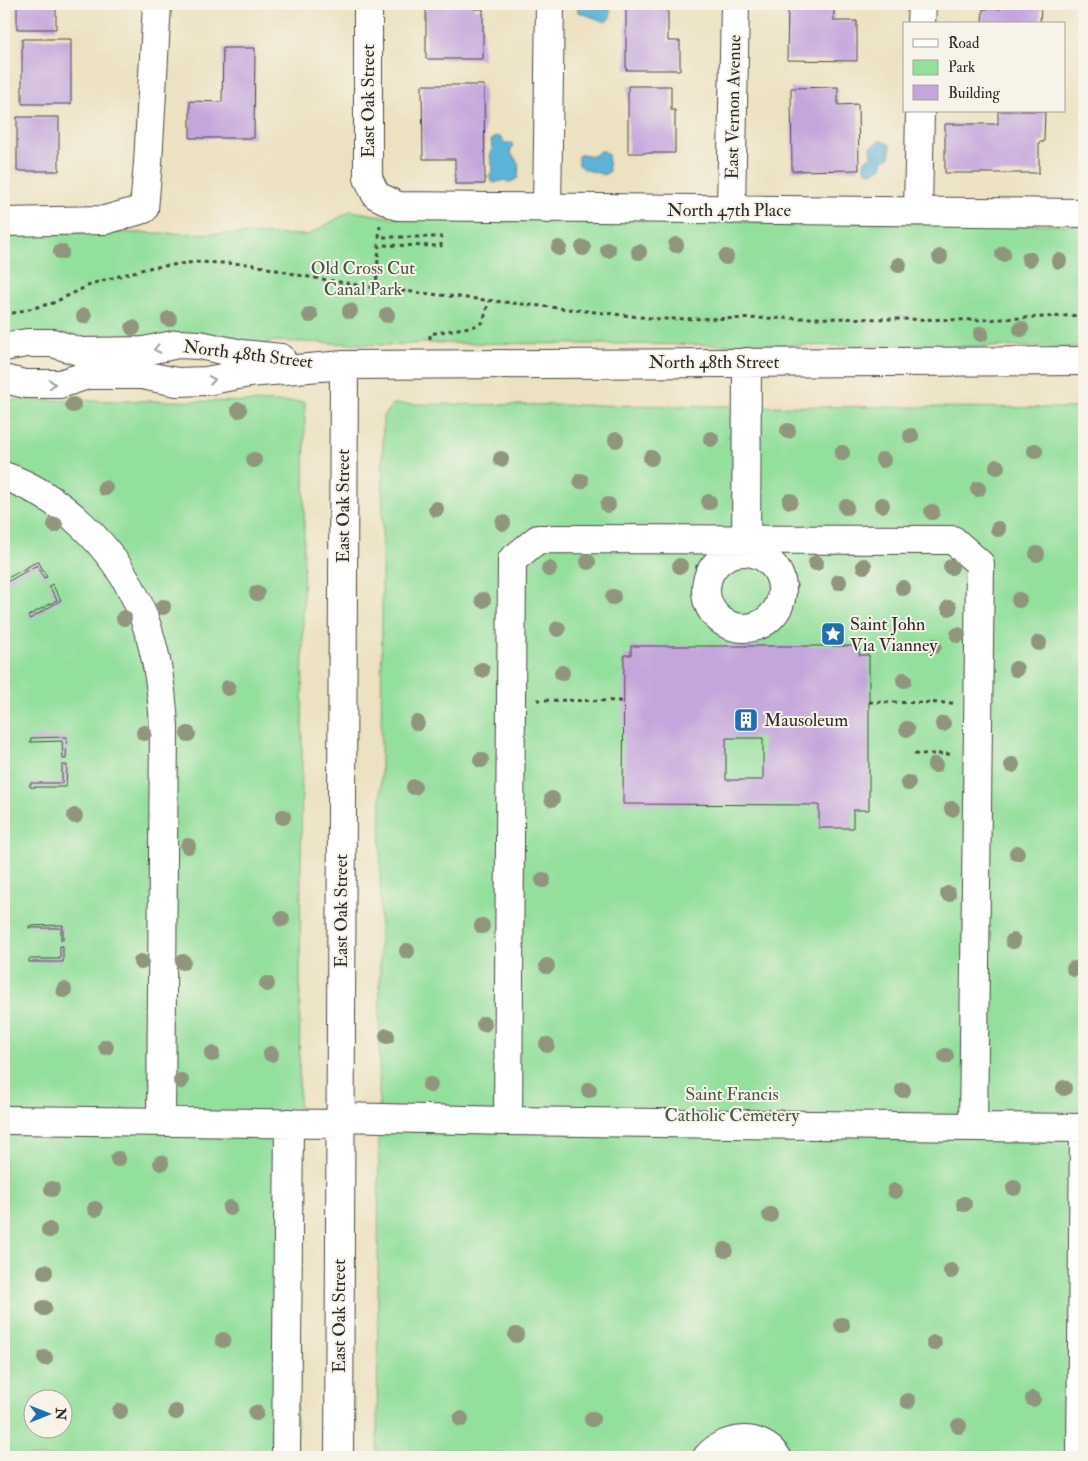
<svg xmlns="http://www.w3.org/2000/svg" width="1088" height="1461" viewBox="0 0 1088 1461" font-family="'IM FELL Double Pica',serif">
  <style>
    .green { fill: #93df9c; stroke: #5f8564; fill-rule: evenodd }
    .water { fill: #5db4d9; stroke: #447082 }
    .building { fill: #c4a6dc; fill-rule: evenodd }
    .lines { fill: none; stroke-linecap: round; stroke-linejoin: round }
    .minor-casing { stroke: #484641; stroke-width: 30 }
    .path { stroke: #484641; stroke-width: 3; stroke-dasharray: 4 4; stroke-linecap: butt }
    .minor { stroke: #fff; stroke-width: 28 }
    .tree { fill: #90967d }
    .oneway { stroke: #a0a0a0 }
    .labels { text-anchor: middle; stroke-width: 4; stroke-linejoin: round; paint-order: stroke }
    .street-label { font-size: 18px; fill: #2b2b2b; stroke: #f7f3e8 }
    .park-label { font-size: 18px; fill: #455847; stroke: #f7f3e8 }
    .poi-label { font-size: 18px; fill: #2b2b2b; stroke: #f7f3e8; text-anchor: start }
  </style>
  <rect width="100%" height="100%" fill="#f7f3e8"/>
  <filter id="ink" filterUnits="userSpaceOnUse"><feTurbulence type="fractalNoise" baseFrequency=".02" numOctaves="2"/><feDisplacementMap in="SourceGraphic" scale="10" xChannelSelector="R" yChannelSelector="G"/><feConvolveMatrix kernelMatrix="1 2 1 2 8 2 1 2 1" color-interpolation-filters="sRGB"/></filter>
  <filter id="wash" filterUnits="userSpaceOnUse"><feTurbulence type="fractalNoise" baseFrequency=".0096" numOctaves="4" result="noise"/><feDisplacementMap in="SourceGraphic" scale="20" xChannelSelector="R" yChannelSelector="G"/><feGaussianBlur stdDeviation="1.12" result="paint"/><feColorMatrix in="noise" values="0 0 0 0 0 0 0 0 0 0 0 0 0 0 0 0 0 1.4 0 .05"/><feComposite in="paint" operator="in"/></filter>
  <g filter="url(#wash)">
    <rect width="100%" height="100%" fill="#ece1c0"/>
    <path class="green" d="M351 211 395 218 1084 225V347L426 343 386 345 273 341 259 348 4 342V231L308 235Z
      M4 400 305 402 296 1457H4ZM32 1398H62V1428H32Z
      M393 404 1084 408V1457H377L383 416Z"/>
    <path class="water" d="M579 4H607C613 10 612 17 606 22L578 12 577 6Z
      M498 136 501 138 505 143H512L513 146 510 152C520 164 519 163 518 178L509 183 505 180 494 183 490 180V175L493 168 490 157 492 148 491 140Z
      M880 140 890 145V157L884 160 882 167C876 171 873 174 866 170L864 165 865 160 872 156 871 147Z
      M600 151H604L608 154 609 172 603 175C594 170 575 172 578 156L583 154 593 156Z"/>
    <g id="blocks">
      <path class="building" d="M17 4H56V29H17Z
        M426 4H474V9H483V59H426Z
        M626 4H668V41H680V70H626Z
        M788 4H834V21H857V61L787 60Z
        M1000 4H1039L1041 5 1040 24H982L983 9H1000Z
        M22 39H71V104H22Z
        M223 48H255L254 138H190V101L222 102Z
        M422 85H484L485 184H455V159H423Z
        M628 86H671V110H675V153H628Z
        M838 87V105L858 104 859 170 792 171 791 88Z
        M998 111H1045L1044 142H1039V173H945V124H998Z
        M17 117H59V171H17Z
        M38 561 47 577 44 578 37 565 7 582 6 579Z
        M52 584 61 600 30 619 28 616 57 600 49 586Z
        M631 646H859V655H869V810H853V828H819V805L623 804 624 655H631ZM726 738H763V780H726Z
        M67 737 66 759H63L62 741 30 742 31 738Z
        M62 765H67L66 787H30V783H62Z
        M63 925V940H61V928H29V926Z
        M60 946H63V962H29V959H60Z"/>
    </g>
  </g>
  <g filter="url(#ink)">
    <use href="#blocks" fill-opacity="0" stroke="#484641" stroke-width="1"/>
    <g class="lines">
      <defs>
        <path id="minor" d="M368 4V178L376 195 398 206 1084 213
          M921 24 922 4
          M547 209 550 4
          M731 210 735 4
          M918 211 920 111
          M4 222 105 220 144 209 148 163 157 4
          M4 347 27 343H53L81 352 144 351 178 344 199 345 242 354 281 358
          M4 379 25 384H60L88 375H142L177 382 206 381 249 373 344 365 1084 361
          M4 476C33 486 59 503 81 524 141 579 160 648 164 727L161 1122
          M746 551 747 362
          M706 590a38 38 0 1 1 76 0a38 38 0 1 1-76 0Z
          M340 1117 508 1121
          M4 1120 340 1124
          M973 1127 508 1121 512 560 538 539 953 540 980 564 973 1127 1084 1128 1081 1457
          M286 1457 289 1123
          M339 1457 344 365
          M707 1457C725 1436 760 1433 777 1457"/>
      </defs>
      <use href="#minor" class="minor-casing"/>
      <path class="path" d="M376 288 379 245 441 246V237H379L380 225
        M4 313H13L53 303 94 283 148 268 195 262 250 264 303 276 376 288 659 319 813 318 981 320 1084 315
        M430 339V334L475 326 483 322 489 301
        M697 565C697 583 692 605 705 621 708 626 715 630 720 633 754 654 795 627 796 588 796 581 792 573 790 566
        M537 700 624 701
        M869 702 953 703
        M914 754H951"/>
      <use href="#minor" class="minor"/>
    </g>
    <g class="tree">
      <circle cx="676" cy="245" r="8"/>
      <circle cx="559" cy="248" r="8"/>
      <circle cx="583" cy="248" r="8"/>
      <circle cx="608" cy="250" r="8"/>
      <circle cx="61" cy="252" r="8"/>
      <circle cx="639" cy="252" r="8"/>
      <circle cx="1003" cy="254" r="8"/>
      <circle cx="726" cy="257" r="8"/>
      <circle cx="940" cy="257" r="8"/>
      <circle cx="1029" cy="259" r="8"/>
      <circle cx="1059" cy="261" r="8"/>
      <circle cx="899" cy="265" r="8"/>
      <circle cx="350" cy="311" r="8"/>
      <circle cx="310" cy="315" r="8"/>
      <circle cx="387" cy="315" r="8"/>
      <circle cx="84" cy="316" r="8"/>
      <circle cx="169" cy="319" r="8"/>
      <circle cx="133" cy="328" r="8"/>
      <circle cx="1021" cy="329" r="8"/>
      <circle cx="981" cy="334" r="8"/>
      <circle cx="73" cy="405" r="8"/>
      <circle cx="239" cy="410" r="8"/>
      <circle cx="788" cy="431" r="8"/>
      <circle cx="911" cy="436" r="8"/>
      <circle cx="711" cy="439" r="8"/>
      <circle cx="616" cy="440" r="8"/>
      <circle cx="1035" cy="451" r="8"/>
      <circle cx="842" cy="453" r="8"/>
      <circle cx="651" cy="458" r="8"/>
      <circle cx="501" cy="459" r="8"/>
      <circle cx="254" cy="460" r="8"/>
      <circle cx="883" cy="460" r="8"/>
      <circle cx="997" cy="467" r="8"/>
      <circle cx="581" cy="481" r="8"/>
      <circle cx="105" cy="488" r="8"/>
      <circle cx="978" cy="489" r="8"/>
      <circle cx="790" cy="501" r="8"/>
      <circle cx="709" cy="502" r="8"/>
      <circle cx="608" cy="505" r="8"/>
      <circle cx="882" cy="505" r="8"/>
      <circle cx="846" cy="507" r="8"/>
      <circle cx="436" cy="509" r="8"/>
      <circle cx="932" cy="512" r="8"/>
      <circle cx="503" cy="523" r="8"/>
      <circle cx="55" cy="525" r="8"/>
      <circle cx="998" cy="529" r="8"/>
      <circle cx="1037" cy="554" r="8"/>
      <circle cx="588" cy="562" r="8"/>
      <circle cx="816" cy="563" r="8"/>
      <circle cx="680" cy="566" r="8"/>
      <circle cx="864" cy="566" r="8"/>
      <circle cx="951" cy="567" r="8"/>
      <circle cx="549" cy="569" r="8"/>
      <circle cx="839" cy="582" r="8"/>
      <circle cx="903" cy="588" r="8"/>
      <circle cx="257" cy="593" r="8"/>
      <circle cx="613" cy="597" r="8"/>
      <circle cx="483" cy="600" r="8"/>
      <circle cx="1019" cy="600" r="8"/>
      <circle cx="163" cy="607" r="8"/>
      <circle cx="949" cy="608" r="8"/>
      <circle cx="124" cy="618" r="8"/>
      <circle cx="558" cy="629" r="8"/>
      <circle cx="958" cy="635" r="8"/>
      <circle cx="1039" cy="643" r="8"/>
      <circle cx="934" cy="646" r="8"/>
      <circle cx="1016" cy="669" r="8"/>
      <circle cx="482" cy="670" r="8"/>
      <circle cx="562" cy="673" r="8"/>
      <circle cx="904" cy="680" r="8"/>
      <circle cx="228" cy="688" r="8"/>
      <circle cx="417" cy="723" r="8"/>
      <circle cx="943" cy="724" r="8"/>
      <circle cx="907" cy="729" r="8"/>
      <circle cx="144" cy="733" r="8"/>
      <circle cx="188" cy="734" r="8"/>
      <circle cx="481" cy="760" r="8"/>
      <circle cx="935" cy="765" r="8"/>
      <circle cx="1012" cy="765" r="8"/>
      <circle cx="908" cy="783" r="8"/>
      <circle cx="414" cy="787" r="8"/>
      <circle cx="552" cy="799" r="8"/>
      <circle cx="952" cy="809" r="8"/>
      <circle cx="75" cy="816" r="8"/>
      <circle cx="283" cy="817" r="8"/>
      <circle cx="188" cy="846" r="8"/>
      <circle cx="1017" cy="853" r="8"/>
      <circle cx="543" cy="880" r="8"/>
      <circle cx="948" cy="894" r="8"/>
      <circle cx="282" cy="919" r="8"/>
      <circle cx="482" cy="926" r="8"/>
      <circle cx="1013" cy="941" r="8"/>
      <circle cx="407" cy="951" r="8"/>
      <circle cx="141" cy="962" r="8"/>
      <circle cx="183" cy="962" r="8"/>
      <circle cx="547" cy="966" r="8"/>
      <circle cx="1074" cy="969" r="8"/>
      <circle cx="267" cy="984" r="8"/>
      <circle cx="64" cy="990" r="8"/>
      <circle cx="484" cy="1024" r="8"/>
      <circle cx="387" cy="1036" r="8"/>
      <circle cx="547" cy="1045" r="8"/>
      <circle cx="106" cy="1047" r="8"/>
      <circle cx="212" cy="1054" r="8"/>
      <circle cx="271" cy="1054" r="8"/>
      <circle cx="946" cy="1056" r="8"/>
      <circle cx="181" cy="1081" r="8"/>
      <circle cx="430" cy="1085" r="8"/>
      <circle cx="1064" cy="1088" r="8"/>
      <circle cx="589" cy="1090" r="8"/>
      <circle cx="903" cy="1090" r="8"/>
      <circle cx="118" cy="1159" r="8"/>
      <circle cx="161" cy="1163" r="8"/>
      <circle cx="1014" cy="1188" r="8"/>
      <circle cx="52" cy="1189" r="8"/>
      <circle cx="895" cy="1191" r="8"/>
      <circle cx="964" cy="1204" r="8"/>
      <circle cx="230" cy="1208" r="8"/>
      <circle cx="95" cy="1209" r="8"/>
      <circle cx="770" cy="1215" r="8"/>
      <circle cx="49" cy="1230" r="8"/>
      <circle cx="725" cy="1250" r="8"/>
      <circle cx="951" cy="1271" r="8"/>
      <circle cx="45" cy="1272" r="8"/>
      <circle cx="44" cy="1308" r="8"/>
      <circle cx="842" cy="1325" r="8"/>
      <circle cx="516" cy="1335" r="8"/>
      <circle cx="223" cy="1340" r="8"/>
      <circle cx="934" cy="1343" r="8"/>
      <circle cx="45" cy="1358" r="8"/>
      <circle cx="1033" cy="1399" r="8"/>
      <circle cx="908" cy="1401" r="8"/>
      <circle cx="120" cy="1411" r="8"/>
      <circle cx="176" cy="1412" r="8"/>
      <circle cx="256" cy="1413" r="8"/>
      <circle cx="461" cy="1419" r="8"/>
      <circle cx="592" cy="1419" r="8"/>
      <circle cx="959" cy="1426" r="8"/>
    </g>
    <defs><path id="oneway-chevron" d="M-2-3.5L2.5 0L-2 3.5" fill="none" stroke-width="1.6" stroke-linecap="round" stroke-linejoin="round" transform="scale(1.25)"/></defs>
    <g class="oneway">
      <use href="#oneway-chevron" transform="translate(157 349) rotate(168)"/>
      <use href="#oneway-chevron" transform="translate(212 380) rotate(-10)"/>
      <use href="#oneway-chevron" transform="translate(52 384) rotate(-1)"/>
    </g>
  </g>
  <defs>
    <symbol id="sight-square" viewBox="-11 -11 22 22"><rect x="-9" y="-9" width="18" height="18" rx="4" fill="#1f6fb2" stroke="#f7f3e8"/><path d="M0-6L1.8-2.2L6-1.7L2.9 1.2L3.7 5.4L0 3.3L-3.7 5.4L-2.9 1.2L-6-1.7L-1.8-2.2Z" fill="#fff"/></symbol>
    <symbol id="building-square" viewBox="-11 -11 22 22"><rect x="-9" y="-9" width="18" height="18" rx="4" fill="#1f6fb2" stroke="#f7f3e8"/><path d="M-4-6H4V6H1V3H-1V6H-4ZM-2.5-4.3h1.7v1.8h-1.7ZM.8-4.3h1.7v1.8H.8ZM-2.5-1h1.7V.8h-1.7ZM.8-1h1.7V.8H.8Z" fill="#fff"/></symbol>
  </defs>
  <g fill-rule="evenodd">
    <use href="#sight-square" x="819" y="620" width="28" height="28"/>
    <use href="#building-square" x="732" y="706" width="28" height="28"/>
  </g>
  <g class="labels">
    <g class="street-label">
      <text transform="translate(368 101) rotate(-90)" y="6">East Oak Street</text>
      <text transform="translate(733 107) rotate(-89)" y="6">East Vernon Avenue</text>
      <text x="729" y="216">North 47th Place</text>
      <text transform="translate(248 354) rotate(7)" y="6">North 48th Street</text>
      <text x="714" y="368">North 48th Street</text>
      <text transform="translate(343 506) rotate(-90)" y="6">East Oak Street</text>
      <text transform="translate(341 911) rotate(-90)" y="6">East Oak Street</text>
      <text transform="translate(339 1316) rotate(-90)" y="6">East Oak Street</text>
    </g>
    <g class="park-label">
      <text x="363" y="274">Old Cross Cut<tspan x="363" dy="21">Canal Park</tspan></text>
      <text x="732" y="1100">Saint Francis<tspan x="732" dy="21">Catholic Cemetery</tspan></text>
    </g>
    <g class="poi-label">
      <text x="850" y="630">Saint John<tspan x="850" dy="21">Via Vianney</tspan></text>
      <text x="764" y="726">Mausoleum</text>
    </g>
  </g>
  <rect width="1088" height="1461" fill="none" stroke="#f7f3e8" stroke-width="20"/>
  <rect x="903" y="22" width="162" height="90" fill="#f7f3e8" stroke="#a5a39c"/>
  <rect x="913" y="39" width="25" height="8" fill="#ffffff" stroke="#a5a39c"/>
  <text x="948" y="48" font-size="15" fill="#2b2b2b">Road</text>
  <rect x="913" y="60" width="25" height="15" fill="#93df9c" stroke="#a5a39c"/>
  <text x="948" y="72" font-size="15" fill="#2b2b2b">Park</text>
  <rect x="913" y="85" width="25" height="15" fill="#c4a6dc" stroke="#a5a39c"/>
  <text x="948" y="98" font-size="15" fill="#2b2b2b">Building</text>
  <g transform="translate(48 1414) rotate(90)"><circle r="24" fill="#f7f3e8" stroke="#a5a39c"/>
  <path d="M0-4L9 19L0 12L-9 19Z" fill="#1f6fb2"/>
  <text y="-8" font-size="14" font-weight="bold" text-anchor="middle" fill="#2b2b2b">N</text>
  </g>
</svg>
